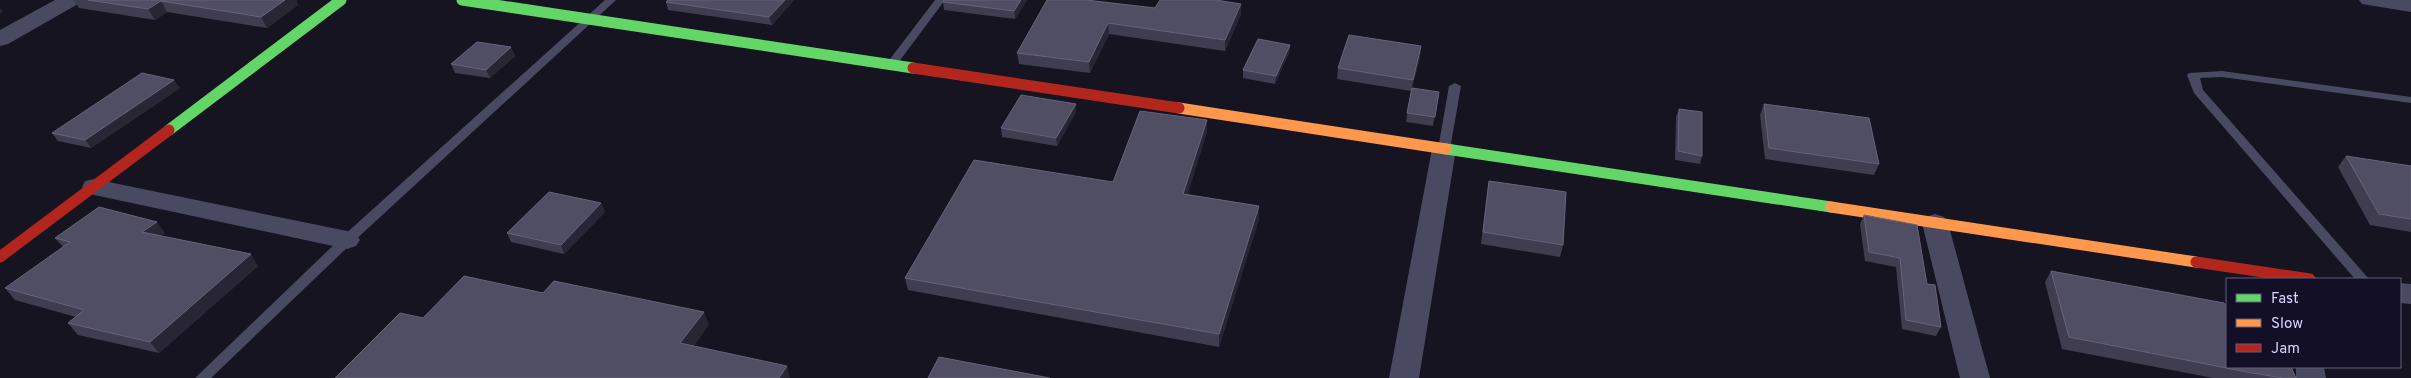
<svg xmlns="http://www.w3.org/2000/svg" width="2411" height="378" viewBox="0 0 2411 378" font-family="Overpass,sans-serif">
  <style>
    .lines { fill: none; stroke-linecap: round; stroke-linejoin: round }
    .lane { fill: #4a4962; fill-rule: evenodd }
    .street { fill: #4a4962; fill-rule: evenodd }
    .fast { stroke: #63d668; stroke-width: 11 }
    .slow { stroke: #ff974d; stroke-width: 11 }
    .jam { stroke: #b3261e; stroke-width: 11 }
    .wall { fill: #403d50 }
    .shaded-wall { fill: #282635 }
    .building { fill: #504e63; stroke: #66637b }
  </style>
  <rect width="100%" height="100%" fill="#161421"/>
  <g class="lines">
    <path class="lane" d="M605 0H616L352 243 211 378H195L342 237Z
      M935 0H945L895 67H887L885 65 887 63Z
      M2222 71 2411 97V103L2222 77 2200 78 2203 90 2369 279H2355L2194 93 2187 75 2189 73Z
      M1455 83 1461 86 1450 149 1444 153 1438 149 1449 86Z"/>
    <path class="street" d="M55 0H81L78 4 8 44 0 46V30Z
      M2359 0H2411V12L2362 4Z
      M1444 141 1453 144 1456 149 1419 378H1389L1432 149 1435 144Z
      M94 179 347 231 356 234 360 240 356 246 347 249 85 193 82 187 85 181Z
      M1935 214 1944 217 1948 223 1990 378H1960L1922 223 1926 217Z
      M2400 283 2411 284V304L2400 303Z
      M2296 367H2324L2326 378H2296Z"/>
    <path class="fast" d="M462 0 913 68
      M169 130 341 0
      M1446 149 1831 207"/>
    <path class="slow" d="M1179 108 1446 149
      M1831 207 2196 262"/>
    <path class="jam" d="M913 68 1179 108
      M0 257 169 130
      M2196 262 2310 279"/>
  </g>
  <path class="wall" d="M73 0H296L298 5 267 28 167 12 155 20 79 8Z
    M794 0 772 25 668 10 666 2Z
    M1027 0 1015 19 944 10 943 2Z
    M1047 0 1155 8 1241 14 1225 51 1109 34 1090 73 1019 64 1017 53Z
    M1290 45 1289 53 1275 84 1243 78V70Z
    M1421 46 1420 57 1412 88 1439 92 1433 126 1406 122 1411 91 1337 79 1338 68Z
    M511 47 515 56 490 78 455 73 451 64Z
    M180 88 91 148 58 141 52 133Z
    M1076 104V112L1057 146 1002 137 1001 128Z
    M1764 104 1879 164 1874 175 1765 159 1760 115Z
    M1679 109 1702 156 1700 164 1675 160 1676 117Z
    M1207 120V132L1187 194 1259 206V219L1219 347 908 290 905 278 1113 182Z
    M2346 156 2411 166V232L2370 225 2338 167Z
    M1489 181 1563 245 1560 257 1481 244 1487 192Z
    M601 203 605 212 564 254 511 242 507 233Z
    M1864 215 1927 284 1941 327 1936 336 1902 329 1896 267 1865 261 1860 224Z
    M165 233 161 236 258 266 159 353 78 335 68 323 76 317 15 300 5 288 63 247 55 238Z
    M2051 271 2227 367 2296 378H2213L2062 349 2045 282Z"/>
  <path class="shaded-wall" d="M285 0H296L298 5 267 28 261 17Z
    M785 0H794L772 25 769 17Z
    M1021 0H1027L1015 19 1014 11Z
    M161 1 167 12 155 20 148 9Z
    M1241 4V14L1225 51V40Z
    M0 8 3 12 0 14Z
    M1108 23 1109 34 1090 73 1089 62Z
    M1290 45 1289 53 1275 84 1276 76Z
    M1421 46 1420 57 1411 91 1413 80Z
    M511 47 515 56 490 78 486 70Z
    M174 80 180 88 91 148 85 140Z
    M1076 104V112L1057 146 1056 138Z
    M1207 120V132L1184 207 1183 194Z
    M601 203 605 212 564 254 561 245Z
    M1259 206V219L1219 347V334Z
    M157 222 165 233 150 244 142 232Z
    M251 254 258 266 159 353 150 342Z
    M704 312 709 325 686 357 680 343Z
    M787 366 790 378H779Z"/>
  <path class="building" d="M88 0H285L261 17 161 1 148 9Z
    M668 0H785L769 17 666 2Z
    M944 0H1021L1014 11 943 2Z
    M1047 0H1086L1155 8 1160 0H1216L1241 4 1225 40 1108 23 1089 62 1017 53Z
    M1349 35 1421 46 1413 80 1338 68Z
    M1258 39 1290 45 1276 76 1243 70Z
    M477 42 511 47 486 70 451 64Z
    M142 73 174 80 85 140 52 133Z
    M1412 88 1439 92 1435 117 1407 113Z
    M1021 95 1076 104 1056 138 1001 128Z
    M1764 104 1869 118 1879 164 1769 148Z
    M1679 109 1702 112V156L1678 151Z
    M1140 111 1207 120 1183 194 1259 206 1219 334 905 278 974 160 1113 182Z
    M2346 156 2411 166V219L2379 214Z
    M1489 181 1566 192 1563 245 1483 232Z
    M549 192 601 203 561 245 507 233Z
    M99 207 157 222 142 232 251 254 150 342 68 323 84 310 5 288 70 242 55 238Z
    M1864 215 1917 225 1927 284 1935 285 1941 327 1906 320 1900 258 1869 252Z
    M2051 271 2224 303 2227 309V367H2291L2296 378H2283L2252 373 2069 337Z
    M464 276 543 293 554 281 704 312 680 343 787 366 779 378H335L400 313 423 318Z
    M939 357 1050 378H928Z"/>
  <rect x="2226" y="278" width="175" height="90" fill="#130f26" stroke="#625e7d"/>
  <rect x="2236" y="294" width="25" height="8" fill="#63d668" stroke="#625e7d"/>
  <text x="2271" y="303" font-size="15" fill="#d9d4ff">Fast</text>
  <rect x="2236" y="319" width="25" height="8" fill="#ff974d" stroke="#625e7d"/>
  <text x="2271" y="328" font-size="15" fill="#d9d4ff">Slow</text>
  <rect x="2236" y="344" width="25" height="8" fill="#b3261e" stroke="#625e7d"/>
  <text x="2271" y="353" font-size="15" fill="#d9d4ff">Jam</text>
</svg>
